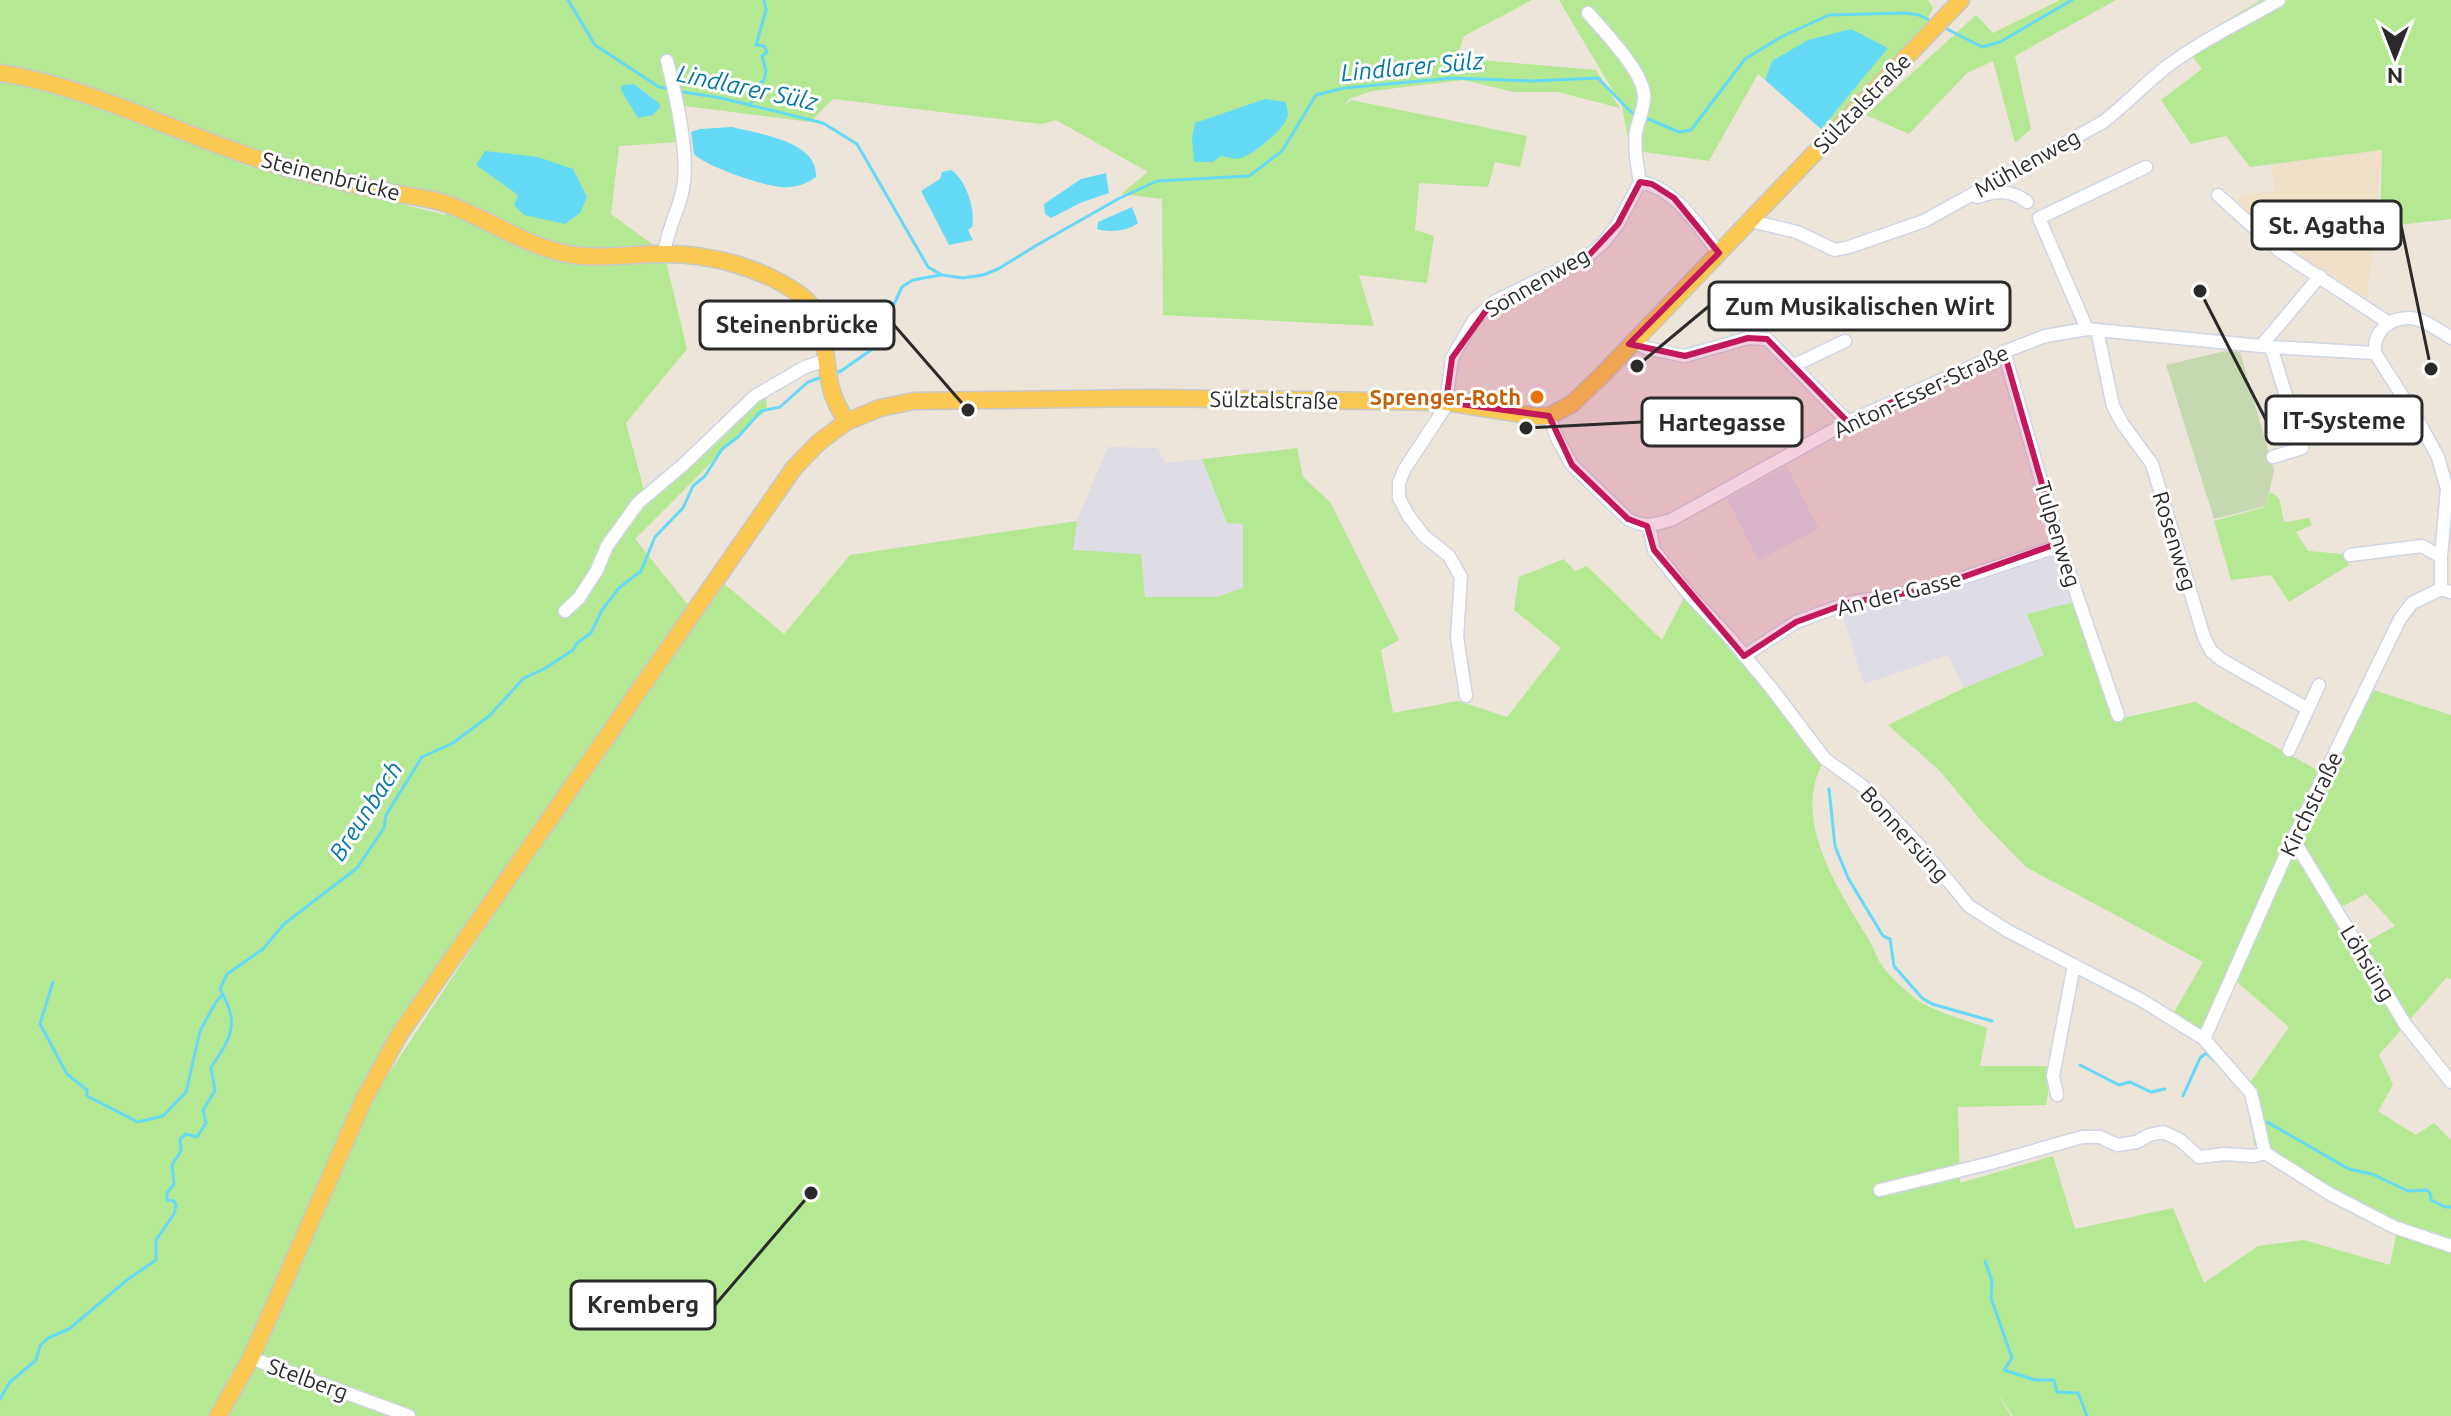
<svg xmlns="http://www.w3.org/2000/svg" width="2451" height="1416" viewBox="0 0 2451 1416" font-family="Ubuntu,sans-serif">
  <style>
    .industrial { fill: #dedce5 }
    .education { fill: #f0e0c8 }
    .green { fill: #b5e892; fill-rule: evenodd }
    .cemetery { fill: #c6d8b0 }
    .water { fill: #65daf7 }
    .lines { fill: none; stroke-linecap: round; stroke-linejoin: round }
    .stream { stroke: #65daf7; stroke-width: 3 }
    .minor-casing { stroke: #cfd5e4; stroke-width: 15 }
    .major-casing { stroke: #c8c8c8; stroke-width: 19 }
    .minor { stroke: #fff; stroke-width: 12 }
    .major { stroke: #fbc851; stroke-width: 16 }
    .marked { fill: #c2185b; fill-opacity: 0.2; stroke: #c2185b; stroke-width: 6; stroke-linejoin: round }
    .food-dot { fill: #e8710a; stroke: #fff; stroke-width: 3 }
    .labels { text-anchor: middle; stroke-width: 6; stroke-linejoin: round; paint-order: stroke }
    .street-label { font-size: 22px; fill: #2a2a2a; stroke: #fff }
    .food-label { font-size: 22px; font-weight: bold; fill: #c56008; stroke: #fff; text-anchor: end }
    .water-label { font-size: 24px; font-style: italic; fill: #0377a4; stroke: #fff }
    .leader { fill: none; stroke: #2a2a2a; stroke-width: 3 }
    .callout-dot { fill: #2a2a2a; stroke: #fff; stroke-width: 3 }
    .callout { fill: #fff; stroke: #2a2a2a; stroke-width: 3 }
    .callout-label { font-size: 24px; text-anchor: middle; font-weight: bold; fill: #2a2a2a }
  </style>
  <rect width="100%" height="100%" fill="#ede4da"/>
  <path class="industrial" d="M1108 447 1158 448 1165 463 1202 459 1227 523 1243 524V588L1216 597H1144L1073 550 1077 521Z
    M1787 467 1819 529 1758 560 1727 498Z
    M2058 553 2074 602 2044 655 1964 688 1948 655 1864 684 1842 613Z"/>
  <path class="education" d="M2382 150 2367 300 2337 278 2308 270 2231 204 2245 195 2275 191 2272 164Z"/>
  <path class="green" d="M0 0H1532L1464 36 1457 58 1596 70 1620 108 1558 92H1514L1463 80 1372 91 1349 99 1344 106 1351 100 1527 136 1520 167 1495 162 1488 187 1419 183 1415 230 1434 236 1427 283 1359 275 1374 326 1163 315 1162 199 1121 194 1148 172 1056 120 1042 124 833 99 810 122 677 105 679 142 619 146 611 214 664 253 687 349 626 423 647 501 750 404 766 395 767 410 750 424 635 539 693 611 382 1048 277 1317 372 1099 555 822 721 581 784 634 850 555 1077 521 1073 550 1141 554 1145 597H1216L1243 588V524L1227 523 1202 459 1297 448 1303 477 1330 502 1399 640 1381 650 1393 713 1458 701 1507 717 1561 648 1514 610 1519 577 1564 559 1575 571 1587 566 1662 640 1687 592 1825 759C1790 816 1836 886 1866 935 1873 945 1876 958 1883 967 1892 979 1907 992 1919 1001 1933 1011 1969 1021 1987 1028L1980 1066H2052L2046 1105 1958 1107 1960 1183 2053 1156 2075 1229 2173 1208 2204 1283 2258 1246 2304 1240 2390 1265 2397 1230 2254 1145 2247 1087 2289 1027 2228 974 2202 1033 2173 1014 2203 962 2026 867 1984 824 1939 770 1888 725 1964 688 2044 655 2027 614 2074 602 2114 720 2195 702 2328 776 2370 689 2451 715V979L2447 977 2379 1055 2393 1085 2378 1111 2416 1135 2434 1123 2451 1140V1416H2013L1996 1391 2011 1416H0ZM50 85 314 176 447 205 446 215 247 166ZM2366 894 2395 926 2359 946 2336 910Z
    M1559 0H1928L1933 8 1923 30 1823 132 1821 129 1888 47 1772 61 1765 80 1758 74 1709 161 1630 150 1622 106Z
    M2060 0H2116L2015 56 2031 129 2015 143 1993 61 1967 73 1909 134 1866 115 1976 15 1993 33Z
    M2261 0H2451V219L2380 227 2382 150 2250 167 2226 136 2191 144 2161 100 2202 69 2184 46Z
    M2270 492 2279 498 2284 522 2309 518 2312 525 2296 532 2308 551 2344 554 2349 565 2289 602 2271 575 2231 580 2214 521 2265 507Z"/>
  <path class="cemetery" d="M2225 351 2240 352 2274 471 2266 506 2214 519 2166 365Z"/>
  <path class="water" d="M1851 29 1888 48 1821 129 1765 80 1772 61 1808 40Z
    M634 84 660 104V107L653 115 638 118 621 90 622 85Z
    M1265 99 1286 102C1286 105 1288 112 1288 115 1286 128 1253 155 1241 158 1234 160 1228 157 1221 156L1213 162H1194L1192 138 1195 123Z
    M732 127C759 134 818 141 816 177 805 185 794 188 781 187 761 185 707 167 694 154L691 132 700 129Z
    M485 151 538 157 573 169 587 197 580 213 565 224 524 215 514 205 518 195 476 165Z
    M951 170C966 179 976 211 972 227L968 230 973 240 949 245 921 191 940 179 942 172Z
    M1106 173 1109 193 1080 203 1051 218 1045 214 1044 204 1081 179Z
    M1132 207 1138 223C1129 231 1108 233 1097 229L1098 222Z"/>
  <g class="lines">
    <path class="stream" d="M568 0 595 45 659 87 670 89
      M1945 28 1982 47 2000 42 2072 0
      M677 91 721 98 823 123 857 144 928 267 942 275 963 278 983 275 998 269 1037 245 1118 199 1157 181 1249 176 1282 151 1316 95 1344 88 1452 78 1532 81 1598 78 1631 112 1639 115
      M750 106 754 96V89L764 80 766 71 762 56 767 52 764 46 756 45 766 10 764 0
      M1646 118 1679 132 1691 130 1745 59 1783 36 1829 15 1906 13 1919 15 1931 21
      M833 374 841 371 874 348 902 287 913 280 940 275
      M1829 789 1835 846 1848 878 1883 936 1890 939 1894 966 1922 998 1932 1004 1992 1021
      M53 982 40 1024 67 1074 87 1090V1096L138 1122 163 1116 186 1092 200 1031 216 1002 223 994
      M2080 1065 2119 1085 2130 1082 2151 1092 2165 1089
      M2183 1096 2200 1058 2206 1053 2218 1064
      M2267 1122 2349 1169 2372 1174 2408 1191 2427 1190 2430 1193 2431 1200 2445 1207H2451
      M1985 1261 1992 1281 1991 1298 2012 1358 2004 1370 2035 1380H2054L2057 1392 2078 1393 2087 1416
      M0 1399 10 1382 36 1360 40 1346 48 1338 69 1329 127 1280 156 1260V1240L174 1214 176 1205 174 1201 167 1200V1193L174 1184 172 1165 181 1151 180 1139 186 1134 197 1137 206 1123 203 1110 215 1091 211 1067C232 1037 240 1023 220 989L227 974 263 949 284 924 357 868 384 828 386 815 422 757 453 743 489 716 524 678 544 669 573 650 577 643 591 633 602 610 619 588 641 571 655 537 683 508 693 486 705 476 722 449 738 437 761 411 780 407 808 382 822 377"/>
    <defs>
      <path id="minor" d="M1588 13C1604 31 1643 72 1644 95 1645 108 1638 120 1636 132 1634 149 1637 165 1640 182
        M1640 182C1676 188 1698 227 1719 253
        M2218 195 2281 252 2389 323
        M1977 197C1996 191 2011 189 2027 202
        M1751 221 1797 232 1835 250 1849 247 1924 221 2103 122C2125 105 2144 85 2165 68 2200 41 2241 22 2279 0
        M664 253C667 232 677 213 682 193 691 158 676 96 667 61
        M2087 329 2039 218 2146 167
        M2097 330 2113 406 2122 423 2152 464 2204 637 2211 651 2222 660 2308 709 2289 750
        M1632 341 1646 348 1685 356 1748 338 1767 339 1848 422
        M2261 346 2320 276
        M2271 347 2302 448 2273 457
        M2004 352 2059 543 2118 715
        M1795 365 1845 341
        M1446 402 1452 358 1474 320 1494 302 1589 255 1603 243 1618 224 1640 182
        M1448 403 1404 470 1399 483V498L1408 515 1424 536 1449 556 1461 577 1457 637 1466 696
        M1549 416 1557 438 1572 465 1628 519C1644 528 1654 525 1671 520L1848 422 2004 352 2045 336 2087 329 2271 347 2375 353
        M1649 526 1654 550 1687 592 1730 638 1772 689 1825 759 1864 787 1917 843 1969 906 2008 931 2143 1001 2204 1039 2251 1093 2265 1153 2330 1194 2394 1227 2451 1246
        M2350 555 2422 546 2441 557
        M2441 589V557L2447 489 2438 457 2419 422 2375 353C2373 332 2389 317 2411 318 2424 319 2440 331 2451 338
        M565 611 579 598 597 570 607 546 638 503 684 464 755 396 805 367 826 360
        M1744 656 1796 622 1848 603 1929 589 2053 548 2059 543
        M2308 709 2319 685
        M2293 839 2405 1024 2451 1082
        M2204 1039 2293 839 2400 619 2412 603 2441 589 2451 592
        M2057 1095 2053 1076 2074 965
        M1880 1190 1991 1163 2082 1137H2100L2117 1145 2137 1142 2149 1135 2163 1132 2180 1140 2199 1157 2225 1154 2254 1156 2265 1153
        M251 1358 409 1416"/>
      <path id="major" d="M0 73C89 86 178 134 264 161 305 174 346 183 388 192 407 196 429 198 447 204 486 218 519 242 559 252 591 261 628 254 661 254 708 253 761 267 799 294 832 317 821 361 833 395 836 404 842 413 846 422
        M218 1416 251 1358 364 1099 399 1035 794 468 818 443 846 422 880 408 914 401 1151 398 1446 402 1533 416H1549L1572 404 1604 373 1961 0"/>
    </defs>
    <use href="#minor" class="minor-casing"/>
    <use href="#major" class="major-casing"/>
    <use href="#minor" class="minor"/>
    <use href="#major" class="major"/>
  </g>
  <path class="marked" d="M1640 182 1652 184 1674 198 1719 253 1629 344 1685 356 1748 338 1767 339 1848 422 2004 352 2059 543 1929 589 1848 603 1796 622 1744 656 1654 550 1647 526 1628 519 1572 465 1549 416 1446 402 1452 358 1490 305 1589 255 1618 224Z"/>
  <circle class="food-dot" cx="1537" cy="397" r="8"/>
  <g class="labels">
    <g class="street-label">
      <text transform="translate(1862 103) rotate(-46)" y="8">Sülztalstraße</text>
      <text transform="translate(2027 163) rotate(-29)" y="8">Mühlenweg</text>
      <text transform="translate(331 176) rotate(14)" y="8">Steinenbrücke</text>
      <text transform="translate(1537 282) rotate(-30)" y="8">Sonnenweg</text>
      <text transform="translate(1921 391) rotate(-25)" y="8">Anton-Esser-Straße</text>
      <text transform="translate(1274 400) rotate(1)" y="8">Sülztalstraße</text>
      <text transform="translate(2058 534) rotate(73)" y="8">Tulpenweg</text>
      <text transform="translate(2175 541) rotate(73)" y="8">Rosenweg</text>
      <text transform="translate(1899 593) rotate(-14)" y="8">An der Gasse</text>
      <text transform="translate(2311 804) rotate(-64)" y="8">Kirchstraße</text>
      <text transform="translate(1905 834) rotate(48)" y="8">Bonnersüng</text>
      <text transform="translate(2368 963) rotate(59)" y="8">Löhsüng</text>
      <text transform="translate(308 1379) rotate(20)" y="8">Stelberg</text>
    </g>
    <g class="food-label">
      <text x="1521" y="405">Sprenger-Roth</text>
    </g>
    <g class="water-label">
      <text transform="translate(1412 67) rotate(-5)" y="8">Lindlarer Sülz</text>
      <text transform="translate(747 88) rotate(12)" y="8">Lindlarer Sülz</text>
      <text transform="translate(366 811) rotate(-57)" y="8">Breunbach</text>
    </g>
  </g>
  <path class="leader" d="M2431 369L2401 225M1637 366L1709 306M968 410L894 325M2200 291L2266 420M1526 428L1642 422M811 1193L715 1305"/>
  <g class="callout-dot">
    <circle cx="2431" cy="369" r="8"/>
    <circle cx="1637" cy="366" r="8"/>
    <circle cx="968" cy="410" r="8"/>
    <circle cx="2200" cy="291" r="8"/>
    <circle cx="1526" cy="428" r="8"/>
    <circle cx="811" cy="1193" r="8"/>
  </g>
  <g class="callout">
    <rect x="2252" y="201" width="149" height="48" rx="8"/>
    <rect x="1709" y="282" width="301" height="48" rx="8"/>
    <rect x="700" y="301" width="194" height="48" rx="8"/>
    <rect x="2266" y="396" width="156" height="48" rx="8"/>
    <rect x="1642" y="398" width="160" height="48" rx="8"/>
    <rect x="571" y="1281" width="144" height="48" rx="8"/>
  </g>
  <g class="callout-label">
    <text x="2327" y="234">St. Agatha</text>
    <text x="1860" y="315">Zum Musikalischen Wirt</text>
    <text x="797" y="333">Steinenbrücke</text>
    <text x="2344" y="429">IT-Systeme</text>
    <text x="1722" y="431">Hartegasse</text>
    <text x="643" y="1313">Kremberg</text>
  </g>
  <g transform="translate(2395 56) rotate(180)" stroke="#ffffff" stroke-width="6" paint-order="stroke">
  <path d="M0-6L14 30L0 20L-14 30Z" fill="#2a2a2a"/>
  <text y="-12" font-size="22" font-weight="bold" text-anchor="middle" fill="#2a2a2a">N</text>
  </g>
</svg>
